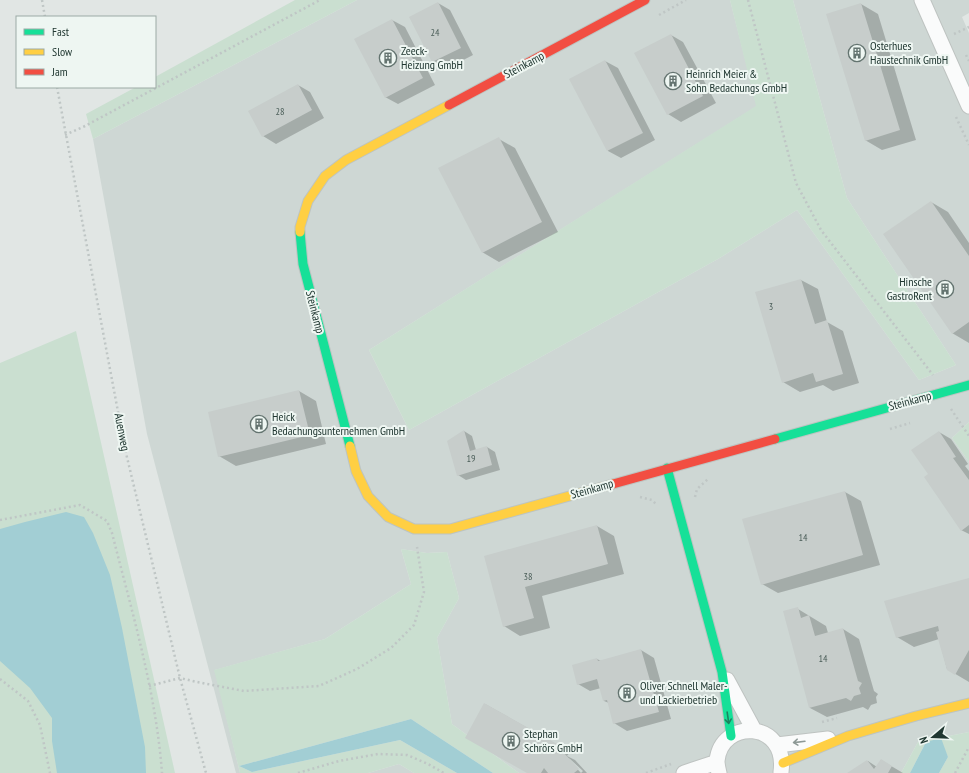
<svg xmlns="http://www.w3.org/2000/svg" width="969" height="773" viewBox="0 0 969 773" font-family="'PT Sans Narrow',sans-serif">
  <style>
    .built { fill: #ced7d4 }
    .green { fill: #cadfd0 }
    .water { fill: #a2ced4 }
    .shadow { fill: #0003; fill-rule: evenodd }
    .building { fill: #c7cdcb }
    .lines { fill: none; stroke-linecap: round; stroke-linejoin: round }
    .street-casing { stroke: #bec3c1; stroke-width: 17 }
    .fast-casing { stroke: #bdc4c1; stroke-width: 11 }
    .slow-casing { stroke: #bdc4c1; stroke-width: 11 }
    .jam-casing { stroke: #bdc4c1; stroke-width: 11 }
    .path { stroke: #bfc6c5; stroke-width: 2.5; stroke-dasharray: 2 3; stroke-linecap: butt }
    .street { stroke: #fafbfb; stroke-width: 15 }
    .fast { stroke: #16e098; stroke-width: 9 }
    .slow { stroke: #ffcf43; stroke-width: 9 }
    .jam { stroke: #f24e42; stroke-width: 9 }
    .oneway { stroke: #1c835f }
    .oneway2 { stroke: #8d9996 }
    .labels { text-anchor: middle; stroke-width: 4; stroke-linejoin: round; paint-order: stroke }
    .number-label { font-size: 10px; fill: #4a5d58 }
    .poi-label { font-size: 12px; fill: #203731; stroke: #eef6f2; text-anchor: start }
    .street-label { font-size: 12px; fill: #203731; stroke: #eef6f2 }
  </style>
  <rect width="100%" height="100%" fill="#e1e6e4"/>
  <path class="built" d="M357 0H730L757 106 369 350 409 430 718 259 797 210 919 380 956 365 847 198 793 0H969V13L962 17 969 33V422L952 438 969 462V732L918 742 901 773H519L452 724 437 638 459 598 447 552 427 553 401 549 411 584 325 639 215 670 240 773H236L147 434 93 139Z
    M399 764 414 773H368Z"/>
  <path class="green" d="M295 0H357L93 139 86 114 136 87H155V77Z
    M730 0H793L847 198 956 365 919 380 797 210 718 259 409 430 369 350 756 106Z
    M76 331 175 773H0V363Z
    M969 422V462L952 438Z
    M401 549 427 553 447 552 459 598 437 638 452 724 519 773H493L411 719 239 766 252 772 400 740 457 773H414L399 764 368 773H240L214 670 325 639 411 584Z
    M969 732V773H939L948 757 944 749 926 742 910 773H901L918 742Z"/>
  <path class="water" d="M66 512 84 517 93 533 110 575 122 628 145 747 146 773H57L52 741V718L30 688 0 661V529L25 522Z
    M411 719 493 773H457L400 740 252 772 239 766Z
    M941 738 948 757 939 773H910L926 742Z"/>
  <path class="shadow" d="M438 3 450 10 473 55 446 69 433 61Z
    M861 4 878 14 916 140 882 150 865 140Z
    M392 20 405 27 435 85 398 104 385 97Z
    M671 35 683 42 716 103 681 122 668 114Z
    M605 61 618 68 655 140 621 158 608 151Z
    M298 85 310 92 324 118 276 144 263 136Z
    M499 139 515 148 558 232 499 262 482 252Z
    M931 202 948 212 969 243V343L952 333Z
    M801 280 818 289 827 322 843 331 859 383 833 391 823 385 800 392 783 382Z
    M299 391 316 401 326 444 236 466 219 456Z
    M464 431 472 436 476 450 487 447 495 452 500 470 466 480 458 475Z
    M939 432 951 439 968 464 965 466 969 471V534L961 530 929 474Z
    M845 492 861 501 880 565 778 593 762 584Z
    M597 526 614 536 624 574 542 596 550 628 520 636 504 626 485 557Z
    M969 579V682L947 669 939 639 914 647 897 637Z
    M798 609 826 626 828 633 843 629 859 639 874 691 878 694 876 697 877 703 871 705 868 710 863 707 827 717 810 708Z
    M641 650 654 658 671 719 627 731 614 723 609 703 604 701 601 688 590 691 578 684 597 659 601 661Z
    M485 704 570 752 567 756 575 760 587 773H529ZM566 757 570 759 583 771 581 773Z
    M881 760 903 773H849L868 761 877 767Z"/>
  <path class="building" d="M438 2 461 48 432 62 409 17Z
    M861 3 900 130 865 141 826 14Z
    M392 19 423 78 385 98 354 39Z
    M671 34 703 96 667 115 634 53Z
    M605 60 643 133 607 151 569 79Z
    M298 84 312 110 262 137 248 111Z
    M499 137 542 222 482 253 438 168Z
    M931 201 969 256V322L952 334 883 234Z
    M801 279 815 324 827 320 843 374 816 382 813 373 782 383 755 292Z
    M299 390 310 435 218 457 208 412Z
    M464 430 470 451 487 446 492 465 457 476 447 441Z
    M939 431 956 457 953 458 969 480V525L961 531 924 477 928 474 911 450Z
    M845 491 863 555 761 585 742 519Z
    M597 525 608 564 525 587 534 618 503 627 484 556Z
    M969 578V650L955 675 947 670 936 632 939 631 938 626 896 638 884 601Z
    M798 607 801 618 809 615 815 636 843 628 858 681 862 683 859 688 861 694 854 696 851 701 846 698 809 708 783 611Z
    M641 649 659 712 613 724 607 700 603 701 597 679 577 685 572 665 597 658 598 661Z
    M484 703 557 744 555 749 559 754 562 751 579 769 574 773H548L544 768 541 773H527L465 738Z
    M881 759 892 766 888 773H847L867 760 874 769Z"/>
  <g class="lines">
    <defs>
      <path id="street" d="M922 0 969 106
        M727 680 754 730
        M777 745 828 739
        M684 773 717 762
        M719 773C718 769 717 765 717 761 721 718 788 720 781 772"/>
      <path id="fast" d="M300 232 303 264 350 446
        M775 439 969 385
        M667 468 722 672 731 736"/>
      <path id="slow" d="M300 232V227L308 201 325 176 346 160 449 105
        M350 446 356 471 368 496 388 517 414 529H450L613 484
        M783 763 848 736 916 716 969 703"/>
      <path id="jam" d="M449 105 645 0
        M613 484 775 439"/>
    </defs>
    <use href="#street" class="street-casing"/>
    <use href="#fast" class="fast-casing"/>
    <use href="#slow" class="slow-casing"/>
    <use href="#jam" class="jam-casing"/>
    <path class="path" d="M42 0 45 17
      M748 0 796 183 821 230 933 375
      M659 15 686 0
      M954 34 969 27
      M966 55 969 61
      M57 87 125 449 180 678 206 773
      M956 117 969 145
      M65 135 85 126 320 0
      M951 409 969 436
      M890 429 910 423
      M640 497 652 500 657 505
      M695 497 697 489 708 479
      M0 520 80 505 107 521 112 533C132 612 156 692 162 773
      M0 679 28 701 40 725 50 773
      M149 686 180 678 197 682 244 691 319 686 357 669 391 648 414 625 424 592 417 547
      M822 722 837 718
      M298 773 339 761 378 754 407 755 428 764 444 773
      M646 773 671 764
      M955 773 969 747"/>
    <use href="#street" class="street"/>
    <use href="#fast" class="fast"/>
    <use href="#slow" class="slow"/>
    <use href="#jam" class="jam"/>
  </g>
  <defs><path id="oneway-shaft" d="M-6 0H5M1.5-3L5.5 0L1.5 3" fill="none" stroke-width="1.6" stroke-linecap="round" stroke-linejoin="round"/></defs>
  <use class="oneway" href="#oneway-shaft" transform="translate(728 718) rotate(82)"/>
  <use class="oneway2" href="#oneway-shaft" transform="translate(799 742) rotate(173)"/>
  <defs>
    <symbol id="building-ring" viewBox="-11 -11 22 22"><circle r="9.5" fill="#eef6f2" stroke="#647470" stroke-width="1.5"/><path d="M-4-6H4V6H1V3H-1V6H-4ZM-2.5-4.3h1.7v1.8h-1.7ZM.8-4.3h1.7v1.8H.8ZM-2.5-1h1.7V.8h-1.7ZM.8-1h1.7V.8H.8Z" fill="#647470"/></symbol>
  </defs>
  <g fill-rule="evenodd">
    <use href="#building-ring" x="847" y="43" width="20" height="20"/>
    <use href="#building-ring" x="378" y="48" width="20" height="20"/>
    <use href="#building-ring" x="663" y="71" width="20" height="20"/>
    <use href="#building-ring" x="935" y="279" width="20" height="20"/>
    <use href="#building-ring" x="249" y="414" width="20" height="20"/>
    <use href="#building-ring" x="617" y="683" width="20" height="20"/>
    <use href="#building-ring" x="501" y="731" width="20" height="20"/>
  </g>
  <g class="labels">
    <g class="number-label">
      <text x="435" y="36">24</text>
      <text x="280" y="115">28</text>
      <text x="771" y="310">3</text>
      <text x="471" y="462">19</text>
      <text x="803" y="541">14</text>
      <text x="528" y="580">38</text>
      <text x="823" y="662">14</text>
    </g>
    <g class="poi-label">
      <text x="870" y="50">Osterhues<tspan x="870" dy="14">Haustechnik GmbH</tspan></text>
      <text x="401" y="55">Zeeck-<tspan x="401" dy="14">Heizung GmbH</tspan></text>
      <text x="686" y="78">Heinrich Meier &amp;<tspan x="686" dy="14">Sohn Bedachungs GmbH</tspan></text>
      <text x="932" y="286" text-anchor="end">Hinsche<tspan x="932" dy="14">GastroRent</tspan></text>
      <text x="272" y="421">Heick<tspan x="272" dy="14">Bedachungsunternehmen GmbH</tspan></text>
      <text x="640" y="690">Oliver Schnell Maler-<tspan x="640" dy="14">und Lackierbetrieb</tspan></text>
      <text x="524" y="738">Stephan<tspan x="524" dy="14">Schrörs GmbH</tspan></text>
    </g>
    <g class="street-label">
      <text transform="translate(524 65) rotate(-28)" y="4">Steinkamp</text>
      <text transform="translate(315 312) rotate(76)" y="4">Steinkamp</text>
      <text transform="translate(910 401) rotate(-15)" y="4">Steinkamp</text>
      <text transform="translate(122 432) rotate(79)" y="4">Auenweg</text>
      <text transform="translate(592 489) rotate(-16)" y="4">Steinkamp</text>
    </g>
  </g>
  <rect x="16" y="16" width="140" height="72" fill="#eef6f2" stroke="#9caaa5"/>
  <rect x="24" y="29" width="20" height="6" fill="#16e098" stroke="#9caaa5"/>
  <text x="52" y="36" font-size="12" fill="#203731">Fast</text>
  <rect x="24" y="49" width="20" height="6" fill="#ffcf43" stroke="#9caaa5"/>
  <text x="52" y="56" font-size="12" fill="#203731">Slow</text>
  <rect x="24" y="69" width="20" height="6" fill="#f24e42" stroke="#9caaa5"/>
  <text x="52" y="76" font-size="12" fill="#203731">Jam</text>
  <g transform="translate(933 737) rotate(251)" stroke="#eef6f2" stroke-width="3" paint-order="stroke">
  <path d="M0-3L7 15L0 10L-7 15Z" fill="#203731"/>
  <text y="-6" font-size="11" font-weight="bold" text-anchor="middle" fill="#203731">N</text>
  </g>
</svg>
